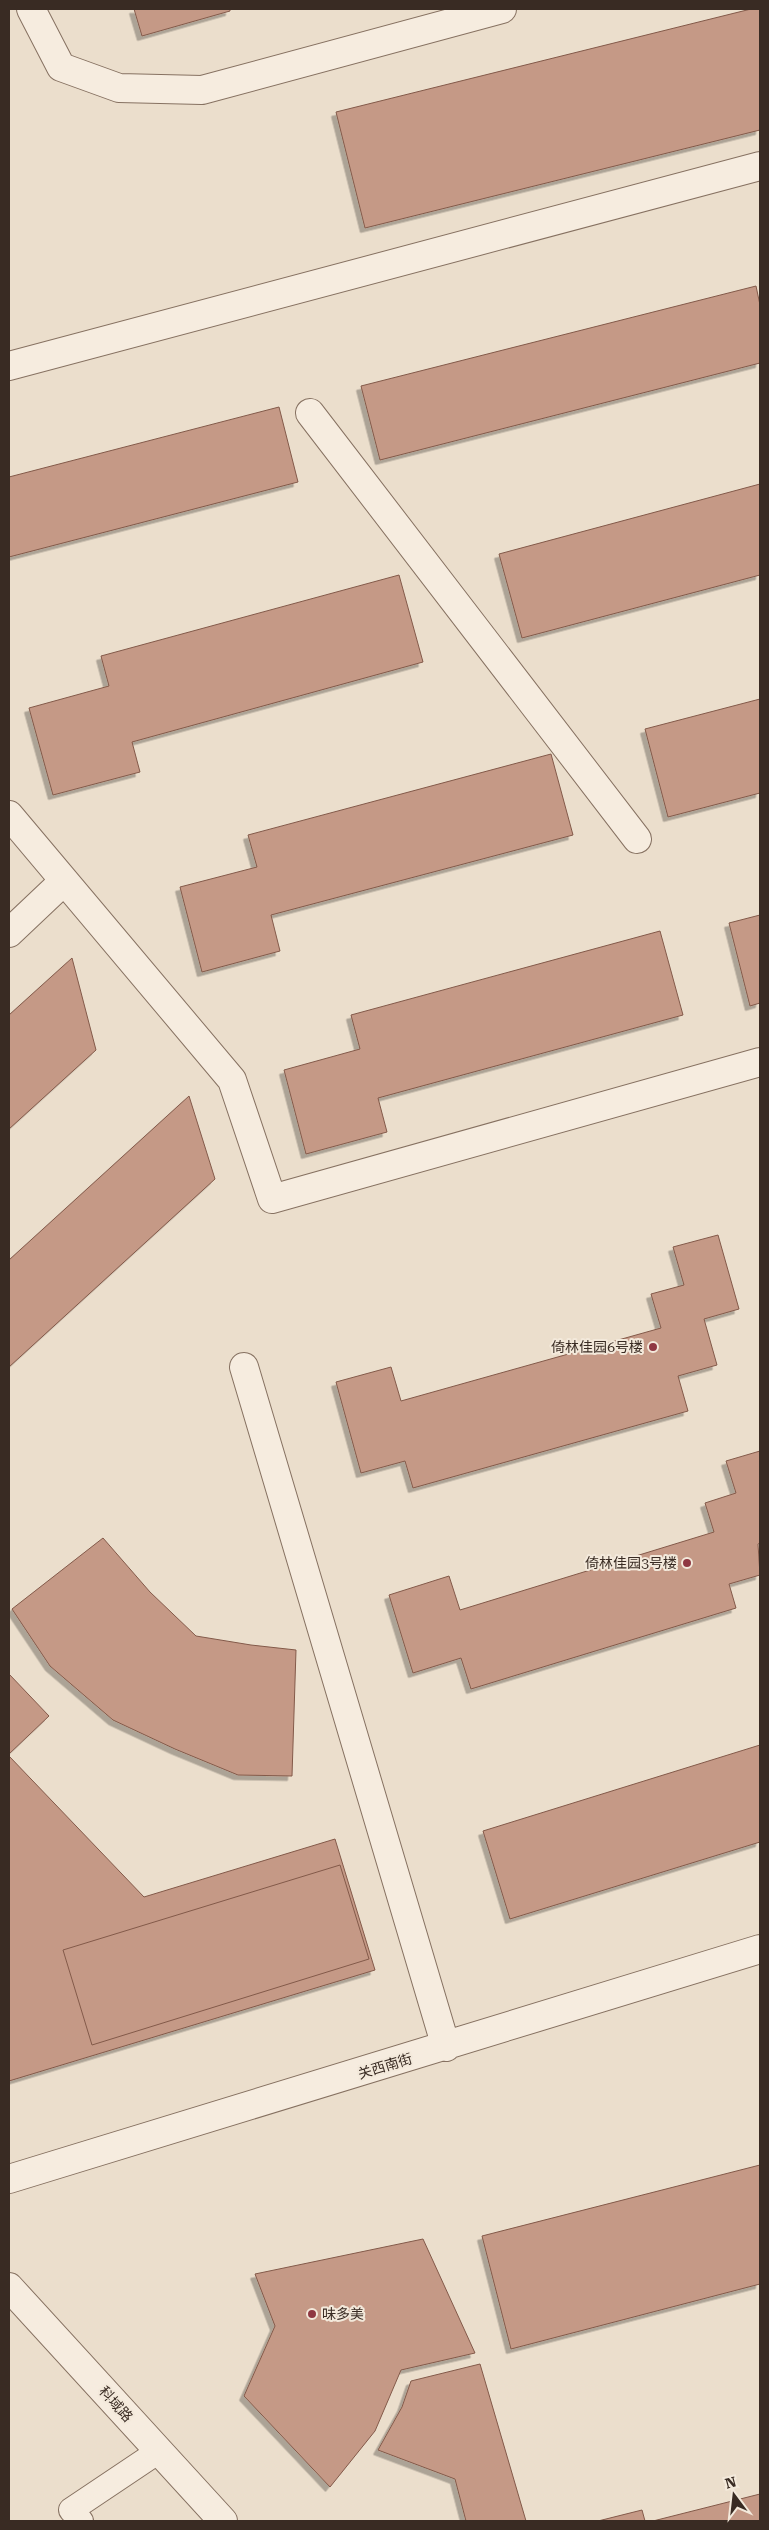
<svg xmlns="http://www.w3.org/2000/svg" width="769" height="2530" viewBox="0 0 769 2530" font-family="'Roboto Serif','Noto Sans SC',serif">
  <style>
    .building { fill: #c59986; stroke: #835a4a; filter: url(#shadow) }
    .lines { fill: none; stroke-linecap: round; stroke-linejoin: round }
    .service-casing { stroke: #867161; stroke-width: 26 }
    .minor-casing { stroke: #867161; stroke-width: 30 }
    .service { stroke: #f6ecdf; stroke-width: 24 }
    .minor { stroke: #f6ecdf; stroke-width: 28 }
    .poi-dot { fill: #8f3842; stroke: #f3e9db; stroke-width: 2 }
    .labels { text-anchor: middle; stroke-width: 4; stroke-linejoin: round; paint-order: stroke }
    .poi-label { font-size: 14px; fill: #392b23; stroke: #f3e9db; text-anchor: end }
    .street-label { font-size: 14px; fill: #392b23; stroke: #f3e9db }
  </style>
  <defs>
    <filter id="shadow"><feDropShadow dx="-4.5" dy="4.5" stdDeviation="0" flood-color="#0004"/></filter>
  </defs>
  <rect width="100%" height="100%" fill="#ebdecc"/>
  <path class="building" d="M134 9H230V11L142 36Z
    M751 9H760V130L365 228 336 112Z
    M756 286 760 305V363L380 460 361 386Z
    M279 407 298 482 9 557V477Z
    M760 484V575L522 638 499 554Z
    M399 575 423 662 132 742 140 772 53 795 29 708 109 686 101 656Z
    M760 699V793L668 817 645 729Z
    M551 754 573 835 271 915 280 951 202 972 180 887 257 867 248 835Z
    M760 915V1003L750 1006 729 923Z
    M660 931 683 1015 378 1098 387 1132 306 1154 284 1070 360 1049 351 1015Z
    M72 958 96 1050 9 1129V1015Z
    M189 1096 215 1179 9 1367V1260Z
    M718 1235 739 1309 704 1319 717 1365 678 1376 688 1411 413 1488 405 1461 361 1473 336 1382 391 1367 401 1401 661 1328 651 1294 684 1285 673 1247Z
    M760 1451V1543L758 1544 760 1575 729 1584 736 1608 471 1689 461 1658 413 1673 389 1595 449 1576 460 1610 714 1532 705 1503 736 1493 726 1461Z
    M103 1538 150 1592 196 1636 251 1645 296 1650 292 1776 238 1775 175 1749 113 1720 50 1666 12 1609Z
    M9 1674 49 1716 9 1754Z
    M760 1745V1842L510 1919 483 1831Z
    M9 1756 144 1897 335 1839 375 1970 9 2081Z
    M340 1865 369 1959 92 2045 63 1950Z
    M760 2165V2284L511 2349 482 2236Z
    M423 2239 475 2353 401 2370 375 2431 330 2487 244 2396 275 2326 255 2274Z
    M480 2364 526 2521H466L455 2479 378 2450 402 2407 411 2381Z
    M760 2494V2521H653Z
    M642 2510 645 2521H598Z"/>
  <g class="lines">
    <defs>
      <path id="service" d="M81 2521 71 2510 159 2451"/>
      <path id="minor" d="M31 9 61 67 119 88 202 90 502 9
        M9 366 760 166
        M310 413 637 839
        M9 815 232 1080 272 1199 760 1062
        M9 933 64 881
        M244 1367 446 2047
        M9 2179 760 1949
        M9 2287 223 2521"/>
    </defs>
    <use href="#service" class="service-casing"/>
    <use href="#minor" class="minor-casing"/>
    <use href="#service" class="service"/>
    <use href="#minor" class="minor"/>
  </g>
  <g class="poi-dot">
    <circle cx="653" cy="1347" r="5"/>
    <circle cx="687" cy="1563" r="5"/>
    <circle cx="312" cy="2314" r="5"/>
  </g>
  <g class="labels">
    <g class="poi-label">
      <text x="643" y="1352">倚林佳园6号楼</text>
      <text x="677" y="1568">倚林佳园3号楼</text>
      <text x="322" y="2319" text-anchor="start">味多美</text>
    </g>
    <g class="street-label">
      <text transform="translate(385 2066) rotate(-17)" y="5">关西南街</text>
      <text transform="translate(116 2404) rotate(48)" y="5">科域路</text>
    </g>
  </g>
  <rect width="769" height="2530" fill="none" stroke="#392b23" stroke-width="20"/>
  <g transform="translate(734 2495) rotate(345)" stroke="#f3e9db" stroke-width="4" paint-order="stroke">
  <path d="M0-4L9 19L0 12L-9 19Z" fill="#392b23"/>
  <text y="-8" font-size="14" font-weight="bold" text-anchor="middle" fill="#392b23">N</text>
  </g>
</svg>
